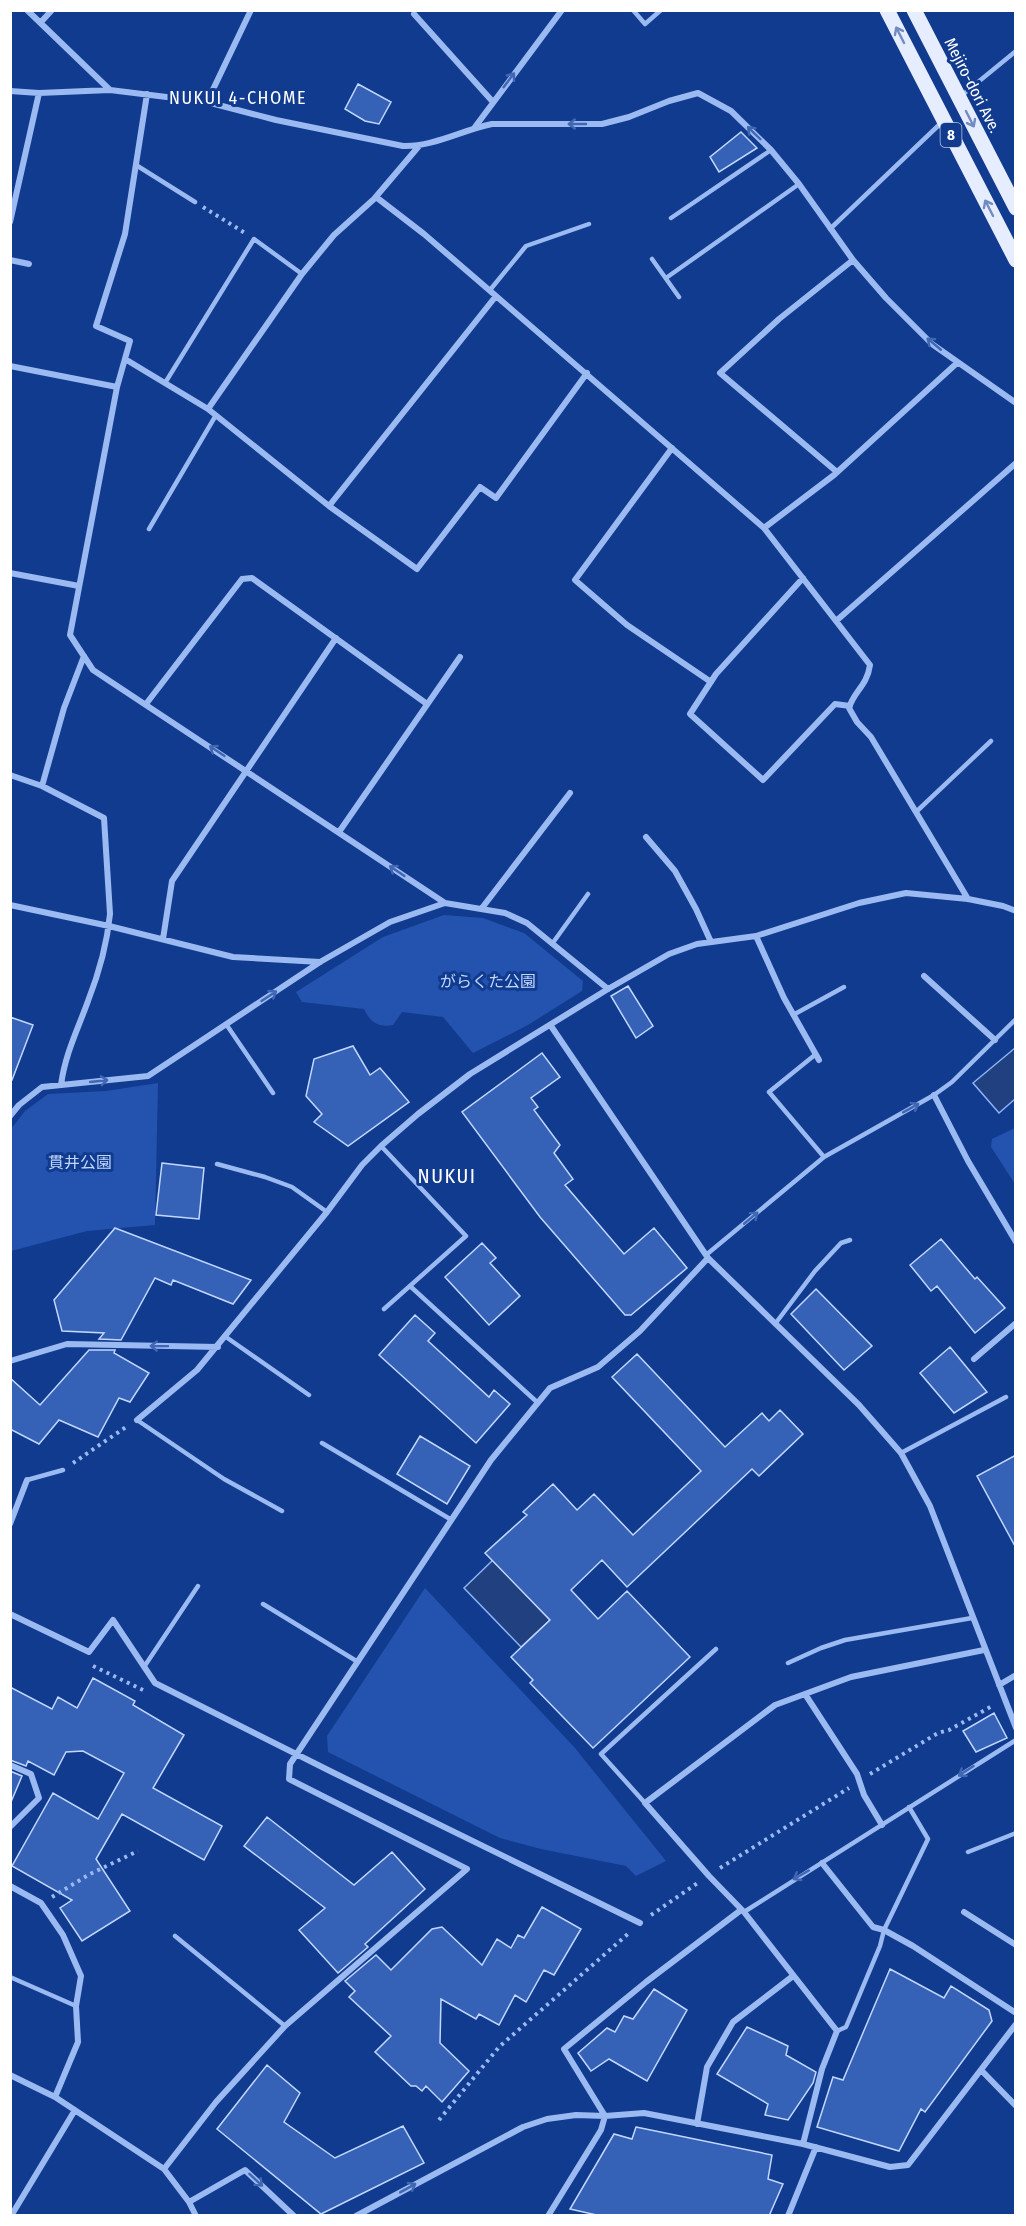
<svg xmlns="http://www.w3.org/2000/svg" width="1026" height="2226" viewBox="0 0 1026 2226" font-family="'Fira Sans Condensed','Noto Sans JP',sans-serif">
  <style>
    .green { fill: #2353af }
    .water { fill: #20407f; stroke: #8db3f6; stroke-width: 1.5 }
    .building { fill: #3562b7; stroke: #c2d7fd; stroke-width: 1.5 }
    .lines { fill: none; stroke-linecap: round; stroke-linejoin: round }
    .path { stroke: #9bbaf2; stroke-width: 4; stroke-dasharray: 3 4.5; stroke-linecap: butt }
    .lane { stroke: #9bbaf2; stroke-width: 4.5 }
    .street { stroke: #9bbaf2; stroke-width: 6 }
    .primary { stroke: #e6edff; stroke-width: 15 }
    .oneway { stroke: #718bc1 }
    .oneway2 { stroke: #4167b2 }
    .labels { text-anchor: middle; stroke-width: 6; stroke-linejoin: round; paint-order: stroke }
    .shield { fill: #113b8f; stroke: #b8c4dd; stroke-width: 1.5 }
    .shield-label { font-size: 15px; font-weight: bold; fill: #fff }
    .street-label { font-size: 16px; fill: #fff; stroke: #113b8f }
    .park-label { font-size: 16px; fill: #c2d7fd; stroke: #113b8f }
    .neighbourhood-label { font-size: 18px; letter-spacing: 1.5px; fill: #fff; stroke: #113b8f }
    .quarter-label { font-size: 20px; letter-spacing: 1.5px; fill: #fff; stroke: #113b8f }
  </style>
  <rect width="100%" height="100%" fill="#113b8f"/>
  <path class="green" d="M444 915 483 918 524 933 583 981 582 991 528 1025 473 1053 443 1017 402 1012 393 1025C378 1028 370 1022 364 1009L302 1002 296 992 383 937Z
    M158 1083 155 1225 87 1231 11 1251V1129L25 1111 48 1094 106 1091Z
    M1015 1128V1184L991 1147 992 1139Z
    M425 1588 575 1748 666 1861 636 1876 626 1866 541 1849 500 1838 328 1752 327 1736Z"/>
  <path class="water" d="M1015 1048V1099L999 1113 973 1083Z
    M493 1560 550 1620 521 1647 464 1588Z"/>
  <path class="building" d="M358 84 391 102 379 124 365 121 345 109Z
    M741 132 757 148 719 172 710 157Z
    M628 986 653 1026 636 1038 611 996Z
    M10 1017 33 1025 12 1080H10Z
    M353 1046 370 1075 380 1068 409 1102 348 1146 314 1122 322 1114 306 1096 314 1059Z
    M542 1053 560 1077 531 1098 538 1107 534 1110 560 1145 554 1153 573 1179 565 1185 624 1254 654 1228 687 1268 631 1315H625L540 1217 462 1112Z
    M162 1163 204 1168 199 1219 156 1215Z
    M115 1228 251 1280 233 1304 173 1280 171 1285 155 1278 121 1340 99 1339 104 1333 62 1331 54 1300Z
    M941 1239 975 1279 977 1277 1005 1308 975 1333 937 1286 931 1291 910 1265Z
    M482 1243 496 1258 490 1263 520 1296 489 1325 445 1277Z
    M816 1289 872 1346 844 1370 791 1314Z
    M415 1315 435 1333 428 1341 489 1397 494 1390 510 1404 476 1443 379 1355Z
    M950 1347 987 1392 954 1413 920 1373Z
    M89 1350H115L114 1353 149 1373 130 1402 119 1398 98 1437 59 1420 39 1444 10 1429V1378L40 1405Z
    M637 1354 725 1447 762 1413 769 1421 780 1410 803 1434 759 1476 752 1469 627 1587 602 1560 571 1590 598 1619 627 1591 690 1657 593 1748 530 1683 533 1680 511 1657 550 1620 485 1553 527 1515 523 1512 553 1484 577 1510 594 1494 633 1535 701 1471 612 1377Z
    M420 1436 470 1466 447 1504 397 1474Z
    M1016 1455V1548L977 1476Z
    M93 1678 135 1701 133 1705 184 1735 153 1788 222 1826 204 1860 122 1814 96 1859 130 1911 82 1941 60 1908 72 1900 12 1866 53 1793 98 1819 124 1773 83 1751 66 1752 54 1775 28 1761 26 1766 10 1760V1687L52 1709 58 1697 77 1708Z
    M994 1713 1007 1738 976 1752 963 1731Z
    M10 1771 22 1776 11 1802 10 1801Z
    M267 1817 354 1885 392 1852 425 1889 365 1944 368 1947 338 1973 299 1930 325 1908 244 1846Z
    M542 1907 581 1929 554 1975 544 1970 526 2002 515 1995 499 2025 479 2014 476 2019 441 1999 440 2043 469 2071 442 2102 426 2086 422 2091 416 2086H411L375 2052 391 2036 349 1997 355 1991 345 1981 376 1955 391 1970 432 1929 442 1927 482 1965 497 1939 511 1948 518 1935 524 1938Z
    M890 1969 944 1998 951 1986 989 2010 992 2021 925 2112 921 2109 899 2151 817 2127 833 2077 843 2080Z
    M654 1989 687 2010 647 2081 609 2059 591 2071 578 2053 607 2028 615 2032 624 2016 633 2019Z
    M747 2027 788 2046 786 2055 816 2072 813 2083 788 2120 765 2115 768 2104 717 2074Z
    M267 2065 300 2093 284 2122 335 2158 403 2126 424 2163 321 2214 217 2129Z
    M636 2127 772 2155 768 2179 783 2184 769 2216H601L570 2209 614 2134 632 2139Z"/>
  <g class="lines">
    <path class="path" d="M203 207 245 233
      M73 1463 126 1427
      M93 1666 143 1690
      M870 1774 938 1733 949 1730 994 1705
      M720 1868 849 1788
      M52 1897 90 1874 138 1851
      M651 1915 699 1882
      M439 2120 499 2047 629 1933"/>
    <path class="lane" d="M633 10 645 24 661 10
      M961 96 1016 51
      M136 165 195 202
      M671 218 771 150
      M830 229 941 123
      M652 259 679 297
      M666 278 799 184
      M490 290 526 246 589 224
      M165 383 254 239 302 274
      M149 529 216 415
      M916 812 991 741
      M552 944 588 894
      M793 1015 844 987
      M226 1024 273 1093
      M816 1054 769 1092 824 1157
      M381 1146 466 1236 384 1309
      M217 1164 265 1177 292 1187 327 1212
      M706 1255 824 1157 934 1095 952 1082 1016 1019
      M410 1286 538 1403
      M775 1324 815 1271 841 1243 850 1240
      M226 1337 309 1395
      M137 1420 224 1479 282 1511
      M322 1443 450 1519
      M901 1453 1006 1397
      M27 1480 63 1470
      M263 1604 358 1662
      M788 1663 821 1648 845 1640 972 1618
      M144 1667 198 1586
      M645 1803 601 1754 716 1649
      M968 1852 1016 1833
      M744 1912 1016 1740
      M175 1936 285 2026
      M10 1977 76 2006
      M837 2031 846 2027 880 1946 884 1930 928 1839 909 1807"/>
    <path class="street" d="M27 10 110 90
      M414 14 493 102
      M41 22 52 10
      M10 91 39 93 110 90 207 102 276 120 403 146C433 147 462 130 492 124H602L629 117 669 101 698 93 731 111 771 150 799 184 853 260 886 298 932 344 1016 403
      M147 94 125 234 96 326 130 341 117 387 70 635 93 670 445 903
      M207 102 251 10
      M475 127 562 10
      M376 197 424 234 496 296 764 528 870 665C867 686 854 691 849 708L857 722 871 737 968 899
      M10 222 39 93
      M10 260 29 264
      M125 359 208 409 329 506 417 569 480 487 496 498 587 373
      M10 366 117 387
      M208 409 302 274 334 235 374 199 419 146
      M672 448 575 580 627 625 711 682
      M837 472 720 373 779 319 853 260
      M329 506 496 296
      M764 528 834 475 957 363
      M10 573 79 586
      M803 578 716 674 690 714 763 780 835 704 850 706
      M836 621 1016 463
      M146 704 242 579 252 578 427 704
      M10 775 42 786 104 818 110 914C107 944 99 973 88 1001 78 1029 65 1054 61 1085
      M42 786 64 708 84 656
      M339 832 460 657
      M646 837 675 871 696 909 711 942
      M10 905 109 926 233 957 320 962
      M482 908 570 793
      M756 936 784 998 819 1060
      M163 939 172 881 336 638
      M924 976 995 1040
      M551 1026 708 1258 859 1405 901 1453 930 1506 1016 1728
      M934 1095 968 1161 1016 1242
      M10 1116 19 1105 42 1087 148 1076 320 962 390 922 445 903 505 913 527 923 608 989
      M974 1359 1016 1323
      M10 1361 67 1344 218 1347
      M137 1420 197 1370 327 1212 362 1165 381 1146 418 1114 470 1074 608 989 669 954 697 944 756 936 859 903 906 893 968 899 1003 906 1016 911
      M10 1524 27 1480
      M10 1614 89 1652 113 1620 155 1683 332 1772 640 1923
      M999 1685 1016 1675
      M805 1694 857 1774 864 1795 882 1825
      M10 1765 31 1774 39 1798 10 1827
      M822 1863 873 1927 884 1930 913 1946 1016 2013
      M10 1886 41 1903 63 1935 81 1976 76 2006 78 2042 55 2097
      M964 1912 1016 1945
      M981 2070 1016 2106
      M10 2075 55 2097 164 2169 189 2202 196 2216
      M697 2124 707 2067 733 2022 793 1976
      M803 2144 822 2069 837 2031 744 1912 709 1876 645 1803 775 1705 851 1677 984 1650
      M164 2169 216 2102 285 2026 467 1869 289 1779 290 1764 491 1460 550 1388 598 1367 640 1331 708 1258
      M189 2202 245 2170 294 2216
      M11 2216 75 2110
      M356 2216 523 2127 547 2119 576 2115 605 2116 644 2113 803 2144 890 2167 908 2165 1016 2024
      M548 2216 601 2130 605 2116 564 2049 646 1982 741 1910
      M788 2216 816 2147"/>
    <path class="primary" d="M887 10 1016 260
      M914 10 1016 208"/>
  </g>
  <defs><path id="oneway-shaft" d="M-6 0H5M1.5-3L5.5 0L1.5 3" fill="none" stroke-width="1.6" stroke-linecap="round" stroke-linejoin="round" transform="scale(1.5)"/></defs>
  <g class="oneway">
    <use href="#oneway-shaft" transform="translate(900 35) rotate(-117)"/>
    <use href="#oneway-shaft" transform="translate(970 119) rotate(63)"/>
    <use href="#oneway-shaft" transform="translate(989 208) rotate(-117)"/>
  </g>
  <g class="oneway2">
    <use href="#oneway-shaft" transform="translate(509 80) rotate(-53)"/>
    <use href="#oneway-shaft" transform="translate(577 124) rotate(-180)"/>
    <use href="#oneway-shaft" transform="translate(754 133) rotate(-136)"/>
    <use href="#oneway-shaft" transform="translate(934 344) rotate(-140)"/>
    <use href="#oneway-shaft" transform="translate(217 751) rotate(-146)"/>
    <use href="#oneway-shaft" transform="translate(397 871) rotate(-146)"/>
    <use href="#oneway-shaft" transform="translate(269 996) rotate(-33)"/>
    <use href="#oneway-shaft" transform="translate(99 1081) rotate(-6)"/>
    <use href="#oneway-shaft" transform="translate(911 1108) rotate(-29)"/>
    <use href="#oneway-shaft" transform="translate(751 1218) rotate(-40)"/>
    <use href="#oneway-shaft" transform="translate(159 1346) rotate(-179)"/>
    <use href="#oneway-shaft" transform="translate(966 1771) rotate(147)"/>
    <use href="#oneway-shaft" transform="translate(801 1875) rotate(150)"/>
    <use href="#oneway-shaft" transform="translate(256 2180) rotate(43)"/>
    <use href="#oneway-shaft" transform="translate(408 2188) rotate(-29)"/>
  </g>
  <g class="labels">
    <rect class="shield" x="940.5" y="123" width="21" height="24" rx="4.5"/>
    <g class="shield-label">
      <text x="951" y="140">8</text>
    </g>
    <g class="street-label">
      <text transform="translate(973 85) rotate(63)" y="6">Mejiro-dori Ave.</text>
    </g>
    <g class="park-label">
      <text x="488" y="987">がらくた公園</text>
      <text x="80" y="1168">貫井公園</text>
    </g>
    <g class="neighbourhood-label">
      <text x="238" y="104">NUKUI 4-CHOME</text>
    </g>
    <g class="quarter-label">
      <text x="447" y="1183">NUKUI</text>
    </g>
  </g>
  <rect width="1026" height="2226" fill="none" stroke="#ffffff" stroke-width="24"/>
</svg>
